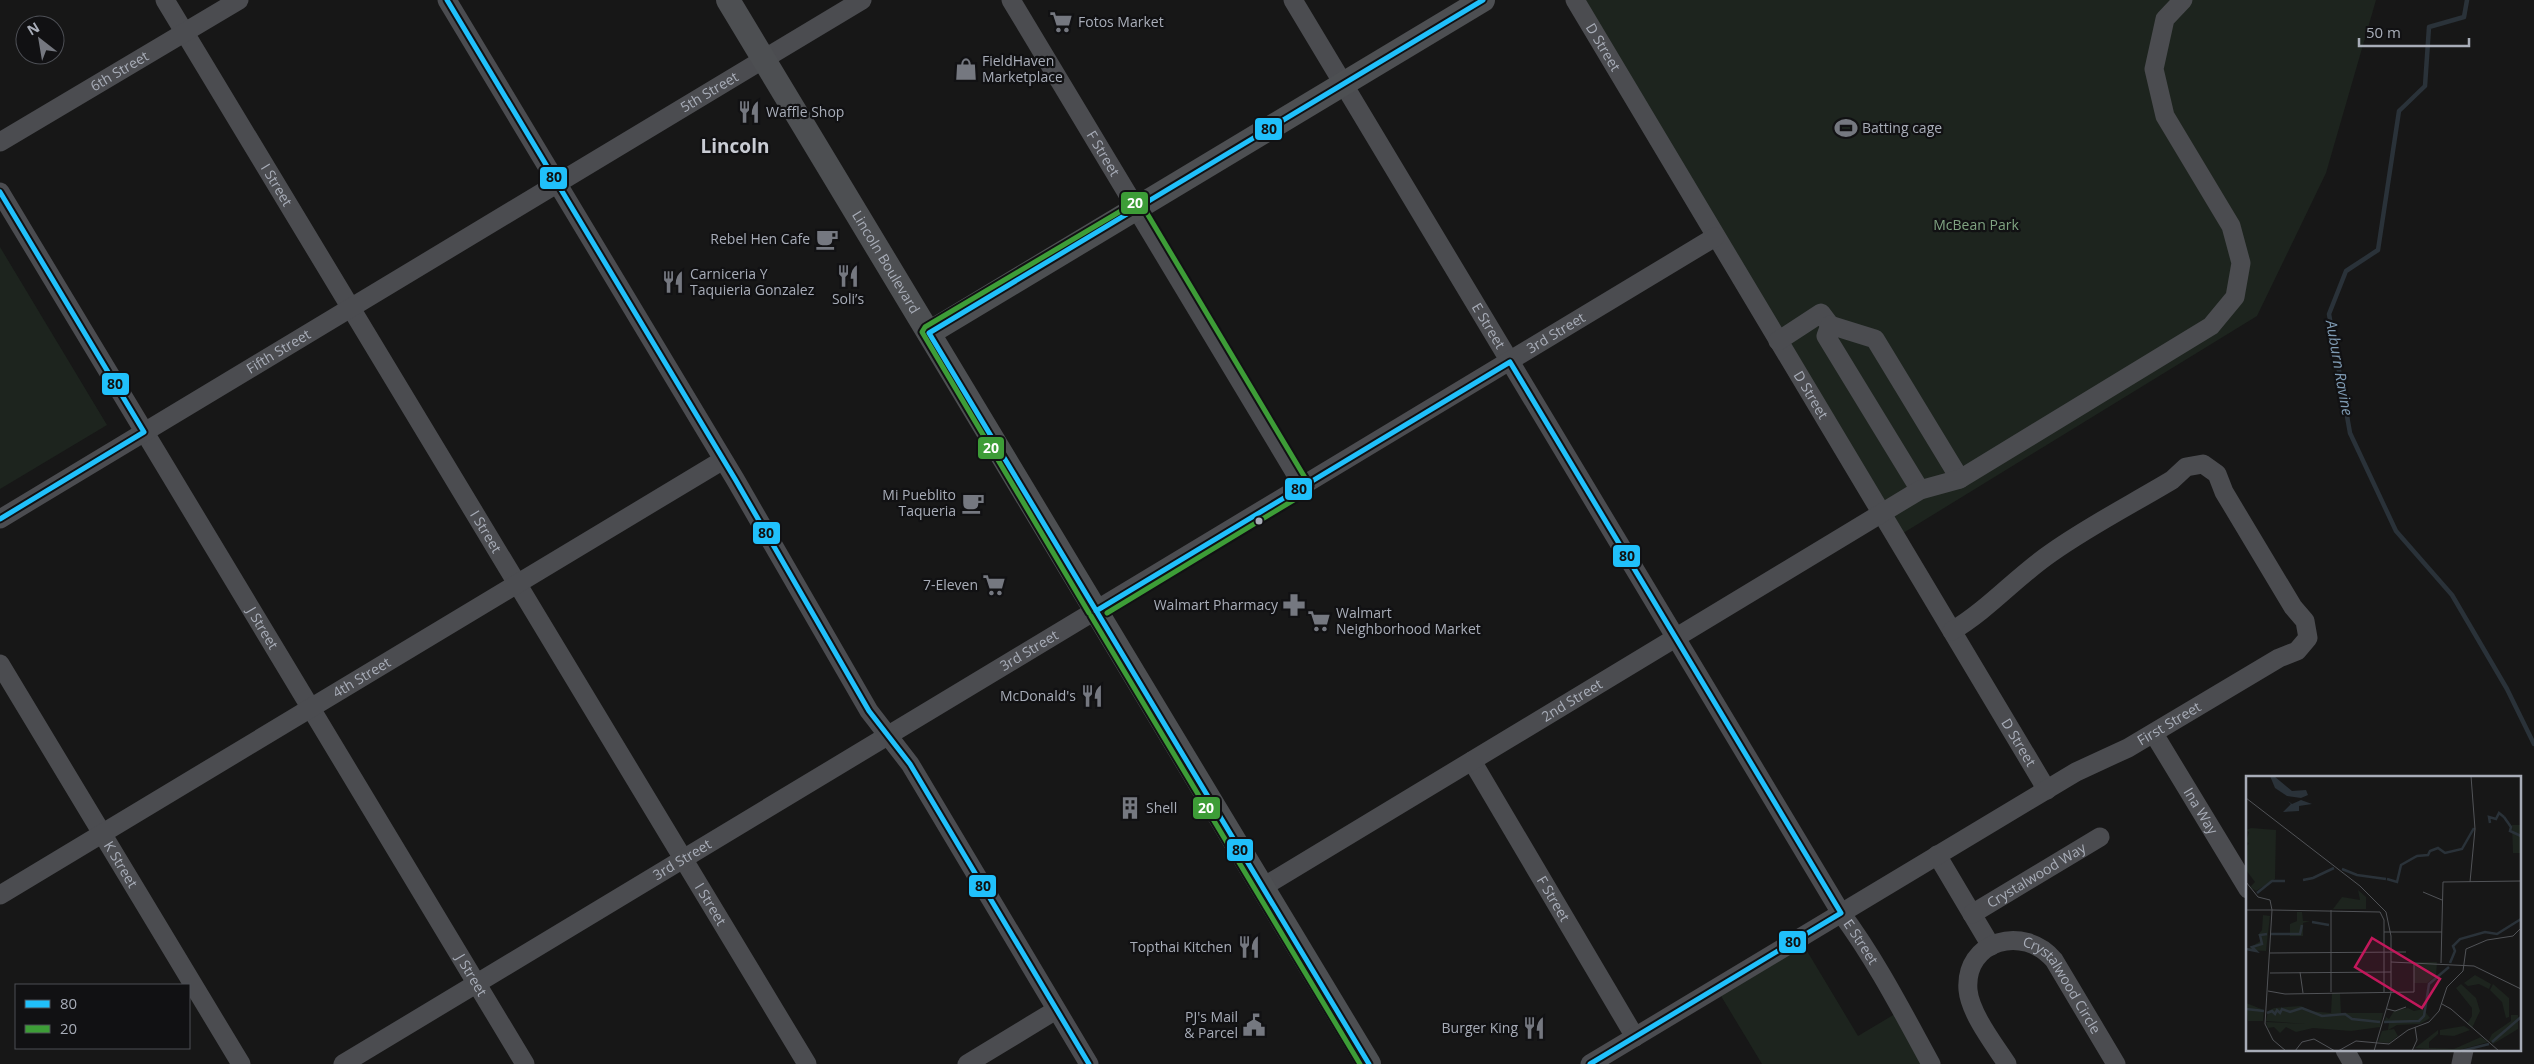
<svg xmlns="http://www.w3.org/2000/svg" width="2534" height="1064" viewBox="0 0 2534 1064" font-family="'Open Sans',sans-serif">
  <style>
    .green { fill: #1d241e }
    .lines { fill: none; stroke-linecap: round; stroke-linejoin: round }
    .stream { stroke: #2a3239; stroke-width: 4.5 }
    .minor { stroke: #4b4c50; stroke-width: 19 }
    .major { stroke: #4d4f52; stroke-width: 24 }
    .bus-1-casing { stroke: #111113; stroke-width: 9 }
    .bus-2-casing { stroke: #111113; stroke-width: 9 }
    .bus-1 { stroke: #20c0fb; stroke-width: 5 }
    .bus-2 { stroke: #3d9d37; stroke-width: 5 }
    .bus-dot { fill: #a8adb8; stroke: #111113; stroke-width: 2 }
    .labels { text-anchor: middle; stroke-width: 4.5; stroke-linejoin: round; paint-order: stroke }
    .poi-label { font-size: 14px; fill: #a8adb8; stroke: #111113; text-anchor: end }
    .street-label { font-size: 14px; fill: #a8adb8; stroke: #111113 }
    .park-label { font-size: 14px; fill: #7fa381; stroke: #111113 }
    .water-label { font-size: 15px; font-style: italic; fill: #7f9bb3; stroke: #111113 }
    .district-label { font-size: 19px; font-weight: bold; fill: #c9ccd4; stroke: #111113 }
    .inset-river { fill: none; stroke: #2a3239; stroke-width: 2.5 }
    .inset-road { fill: none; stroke: #515357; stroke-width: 1 }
    .view { fill: #c2185b; fill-opacity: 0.15; stroke: #c2185b; stroke-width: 2.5 }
    .inset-edge { fill: none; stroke: #a8adb8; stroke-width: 2.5 }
    .line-badge { stroke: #111113; stroke-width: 2 }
    .badge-label { font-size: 14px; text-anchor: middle; font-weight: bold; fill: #fff }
    .pale-badge-label { font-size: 14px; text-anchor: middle; font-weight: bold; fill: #111 }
  </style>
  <rect width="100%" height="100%" fill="#171717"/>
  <path class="green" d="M1580 0H2376L2326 173 2257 316 1900 535Z
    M0 247 107 425 0 489Z
    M1801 941 1858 1036 1900 1011 1929 1064H1762L1718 991Z"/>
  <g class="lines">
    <path class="stream" d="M2467 0 2464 17 2429 27 2425 86 2399 111 2378 250 2346 271 2329 314 2350 433 2396 531 2452 595 2507 689 2534 744"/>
    <g class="minor">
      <path id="s1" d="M165 0 807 1064"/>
      <path d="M447 0 735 479 869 711 910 764 1089 1064"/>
      <path id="s2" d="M1011 0 1303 486"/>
      <path id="s3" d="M1293 0 1841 913C1876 960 1903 1013 1931 1064"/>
      <path id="s4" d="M1575 0 2047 790"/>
      <path id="s5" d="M0 142 239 0"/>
      <path id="s6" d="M0 192 525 1064"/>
      <path d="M1778 341 1821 313 1830 325"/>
      <path d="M1920 490 1826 336 1830 325 1875 339 1960 479"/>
      <path id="s7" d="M0 519 862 0"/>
      <path id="s8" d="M0 664 241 1064"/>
      <path id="s9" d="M2154 734 2248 889"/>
      <path id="s10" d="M1472 761 1635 1037"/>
      <path d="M1937 855 1991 946"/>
      <path id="s11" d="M1263 887 1920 490 1960 479 2211 326 2235 297 2241 263 2231 226 2165 116 2154 69 2165 19 2183 0"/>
      <path id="s12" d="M0 895 723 460"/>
      <path id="s13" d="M1972 914 2100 837"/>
      <path d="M2345 1050 2353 1064"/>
      <path id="s14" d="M343 1064 1715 237"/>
      <path d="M967 1064 1056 1010"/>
      <path id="s15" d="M1590 1064 2076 772 2128 748 2279 658 2297 651 2308 638 2305 621 2293 607 2224 492 2217 474 2203 464 2186 467 2172 480C2132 504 2089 526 2051 553 2016 577 1989 609 1952 631"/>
      <path id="s16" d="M2007 1064C1994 1044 1970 1013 1968 990 1964 940 2024 924 2054 960L2116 1064"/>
      <path d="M2461 1064 2464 1050"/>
    </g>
    <g class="major">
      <path id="s17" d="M728 0 1369 1064"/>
      <path d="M929 333 1483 0"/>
    </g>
    <defs>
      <path id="bus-1" d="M447 0 735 479 869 711 910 764 1089 1064
        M0 192 144 432 0 519
        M1096 611 1510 362 1841 913 1590 1064
        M1369 1064 929 333 1483 0"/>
      <path id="bus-2" d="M1089 613 922 332 925 327 1136 202 1142 205 1310 486 1307 492 1107 613
        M1091 616 1360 1064"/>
    </defs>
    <use href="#bus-1" class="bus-1-casing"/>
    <use href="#bus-2" class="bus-2-casing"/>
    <use href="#bus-1" class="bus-1"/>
    <use href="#bus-2" class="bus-2"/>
  </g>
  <defs>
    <symbol id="supermarket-bare" viewBox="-9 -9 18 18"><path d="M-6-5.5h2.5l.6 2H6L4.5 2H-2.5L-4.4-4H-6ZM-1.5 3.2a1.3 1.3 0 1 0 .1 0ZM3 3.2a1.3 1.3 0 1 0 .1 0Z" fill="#757880" stroke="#111113" stroke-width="2.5" paint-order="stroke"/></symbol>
    <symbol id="shop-bare" viewBox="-9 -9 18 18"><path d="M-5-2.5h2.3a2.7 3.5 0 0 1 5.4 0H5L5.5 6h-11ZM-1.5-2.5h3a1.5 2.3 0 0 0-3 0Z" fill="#757880" stroke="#111113" stroke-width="2.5" paint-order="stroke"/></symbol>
    <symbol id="restaurant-bare" viewBox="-9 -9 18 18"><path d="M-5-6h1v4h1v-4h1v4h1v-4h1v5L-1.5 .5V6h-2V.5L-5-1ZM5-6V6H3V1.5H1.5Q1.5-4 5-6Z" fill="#757880" stroke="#111113" stroke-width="2.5" paint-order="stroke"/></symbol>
    <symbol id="stadium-bare" viewBox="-9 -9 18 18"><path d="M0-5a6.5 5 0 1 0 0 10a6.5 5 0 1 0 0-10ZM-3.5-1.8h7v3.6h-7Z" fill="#757880" stroke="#111113" stroke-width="2.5" paint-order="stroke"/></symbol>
    <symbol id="cafe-bare" viewBox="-9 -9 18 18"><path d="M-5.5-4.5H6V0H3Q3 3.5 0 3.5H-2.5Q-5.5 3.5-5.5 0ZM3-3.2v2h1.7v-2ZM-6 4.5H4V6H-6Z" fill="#757880" stroke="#111113" stroke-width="2.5" paint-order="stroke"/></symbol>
    <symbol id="pharmacy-bare" viewBox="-9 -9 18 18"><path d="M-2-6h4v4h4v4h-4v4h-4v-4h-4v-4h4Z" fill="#757880" stroke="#111113" stroke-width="2.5" paint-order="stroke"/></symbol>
    <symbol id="building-bare" viewBox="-9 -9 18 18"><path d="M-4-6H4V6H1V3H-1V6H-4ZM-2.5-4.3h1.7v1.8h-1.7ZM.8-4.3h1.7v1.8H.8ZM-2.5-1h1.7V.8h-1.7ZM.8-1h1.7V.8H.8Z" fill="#757880" stroke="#111113" stroke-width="2.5" paint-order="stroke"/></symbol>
    <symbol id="civic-bare" viewBox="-9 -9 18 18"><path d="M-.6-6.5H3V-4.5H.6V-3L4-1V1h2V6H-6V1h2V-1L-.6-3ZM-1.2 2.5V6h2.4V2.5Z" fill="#757880" stroke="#111113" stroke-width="2.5" paint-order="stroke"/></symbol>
  </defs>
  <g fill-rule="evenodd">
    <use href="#supermarket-bare" x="1045" y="6" width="32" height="32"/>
    <use href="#shop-bare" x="950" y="53" width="32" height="32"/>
    <use href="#restaurant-bare" x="733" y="96" width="32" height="32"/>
    <use href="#stadium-bare" x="1830" y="112" width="32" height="32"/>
    <use href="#cafe-bare" x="811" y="223" width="32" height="32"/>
    <use href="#restaurant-bare" x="832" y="260" width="32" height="32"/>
    <use href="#restaurant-bare" x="657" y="266" width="32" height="32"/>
    <use href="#cafe-bare" x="957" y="487" width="32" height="32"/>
    <use href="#supermarket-bare" x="978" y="569" width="32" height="32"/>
    <use href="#pharmacy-bare" x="1278" y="589" width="32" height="32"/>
    <use href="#supermarket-bare" x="1303" y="605" width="32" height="32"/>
    <use href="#restaurant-bare" x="1076" y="680" width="32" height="32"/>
    <use href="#building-bare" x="1114" y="792" width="32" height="32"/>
    <use href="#restaurant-bare" x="1233" y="931" width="32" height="32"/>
    <use href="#civic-bare" x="1238" y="1009" width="32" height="32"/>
    <use href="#restaurant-bare" x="1518" y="1012" width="32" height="32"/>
  </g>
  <circle class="bus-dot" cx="1259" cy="521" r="4.5"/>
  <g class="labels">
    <g class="poi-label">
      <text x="1078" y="27" text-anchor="start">Fotos Market</text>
      <text x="982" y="66" text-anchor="start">FieldHaven<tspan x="982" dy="16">Marketplace</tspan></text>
      <text x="766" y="117" text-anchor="start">Waffle Shop</text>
      <text x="1862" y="133" text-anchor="start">Batting cage</text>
      <text x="810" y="244">Rebel Hen Cafe</text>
      <text x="690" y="279" text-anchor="start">Carniceria Y<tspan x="690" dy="16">Taquieria Gonzalez</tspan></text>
      <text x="848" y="304" text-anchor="middle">Soli’s</text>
      <text x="956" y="500">Mi Pueblito<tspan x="956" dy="16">Taqueria</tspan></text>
      <text x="978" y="590">7-Eleven</text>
      <text x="1278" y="610">Walmart Pharmacy</text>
      <text x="1336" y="618" text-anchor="start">Walmart<tspan x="1336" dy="16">Neighborhood Market</tspan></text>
      <text x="1076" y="701">McDonald's</text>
      <text x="1146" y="813" text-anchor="start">Shell</text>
      <text x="1232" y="952">Topthai Kitchen</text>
      <text x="1238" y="1022">PJ's Mail<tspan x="1238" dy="16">&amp; Parcel</tspan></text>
      <text x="1518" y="1033">Burger King</text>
    </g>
    <g class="street-label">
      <text dy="5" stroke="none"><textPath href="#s4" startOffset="55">D Street</textPath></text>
      <text dy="5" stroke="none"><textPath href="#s5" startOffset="139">6th Street</textPath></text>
      <text dy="5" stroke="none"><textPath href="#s7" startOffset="828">5th Street</textPath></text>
      <text dy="5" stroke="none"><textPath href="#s2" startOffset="179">F Street</textPath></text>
      <text dy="5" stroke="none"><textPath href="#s1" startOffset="216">I Street</textPath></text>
      <text dy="5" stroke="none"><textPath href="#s17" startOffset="306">Lincoln Boulevard</textPath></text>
      <text dy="5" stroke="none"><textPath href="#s3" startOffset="380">E Street</textPath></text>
      <text dy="5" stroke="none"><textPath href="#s14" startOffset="1416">3rd Street</textPath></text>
      <text dy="5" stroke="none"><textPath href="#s7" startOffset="325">Fifth Street</textPath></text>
      <text dy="5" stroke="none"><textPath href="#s4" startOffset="460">D Street</textPath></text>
      <text dy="5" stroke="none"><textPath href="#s1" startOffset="621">I Street</textPath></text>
      <text dy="5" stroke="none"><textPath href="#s6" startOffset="509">J Street</textPath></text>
      <text dy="5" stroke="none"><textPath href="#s14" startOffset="801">3rd Street</textPath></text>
      <text dy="5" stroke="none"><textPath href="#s12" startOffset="422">4th Street</textPath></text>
      <text dy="5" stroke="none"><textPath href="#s11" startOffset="361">2nd Street</textPath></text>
      <text dy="5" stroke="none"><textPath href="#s15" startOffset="672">First Street</textPath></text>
      <text dy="5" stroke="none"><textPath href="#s4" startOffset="865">D Street</textPath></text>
      <text dy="5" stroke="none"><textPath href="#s9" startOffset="90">Ina Way</textPath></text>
      <text dy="5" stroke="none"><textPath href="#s14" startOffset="396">3rd Street</textPath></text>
      <text dy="5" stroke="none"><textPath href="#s8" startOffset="234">K Street</textPath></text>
      <text dy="5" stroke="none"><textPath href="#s13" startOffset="75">Crystalwood Way</textPath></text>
      <text dy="5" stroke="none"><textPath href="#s10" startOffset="160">F Street</textPath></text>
      <text dy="5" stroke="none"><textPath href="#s1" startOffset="1056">I Street</textPath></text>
      <text dy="5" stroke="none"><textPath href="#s3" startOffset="1100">E Street</textPath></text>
      <text dy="5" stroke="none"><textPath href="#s6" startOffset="914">J Street</textPath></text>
      <text dy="5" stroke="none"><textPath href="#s16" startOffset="231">Crystalwood Circle</textPath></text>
    </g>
    <g class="park-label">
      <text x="1976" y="230">McBean Park</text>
    </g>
    <g class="water-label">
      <text transform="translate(2339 368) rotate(80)" y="5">Auburn Ravine</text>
    </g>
    <g class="district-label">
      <text x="735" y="153">Lincoln</text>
    </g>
  </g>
  <g transform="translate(2246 776)">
    <rect width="275" height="275" fill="#171717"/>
    <path d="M266 49H275V77H267ZM5 52 30 54 29 103 10 115 4 111 9 106 0 94V71L3 67 0 66 3 56 0 54ZM112 114 120 121V133H87L96 121 114 124ZM51 136H56L57 145H64L57 147V160H44V148L51 145ZM17 139 24 140 20 175 0 174 16 164 12 159 16 154ZM168 186H191L190 200 181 207H168ZM229 199 245 208 243 213 233 208 222 210 218 207ZM215 208 230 222 234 235 226 252 221 248 226 240V232L210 212ZM247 208 263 222V241L260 242 256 226 244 214ZM86 217H94L95 237H137L134 251 105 255 67 252 50 256 40 251 34 257 28 251 22 252 20 246 61 248 20 245 22 235 28 232 55 230 63 235 85 237ZM0 227 18 234 17 245H2ZM162 232 168 235 177 233 184 242 174 248 151 249 142 254 143 247H138L140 241 143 243 148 235ZM265 239H272V253L247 268 243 264 246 258 265 245ZM218 250 224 254 208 260 194 259V254ZM148 253 152 260 143 267 132 266 136 255ZM192 254V258L183 266V272L208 273 235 261 242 266 210 275 169 272Z" fill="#1d241e"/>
    <path d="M24 0H28L46 15 60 14 62 19 55 22 41 20 29 12ZM55 24 66 28 53 30V35L37 36 45 28 42 25 46 28Z" fill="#2a3239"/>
    <path class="inset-river" d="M258 41 265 51 264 55 275 60M244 47 243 41 250 43 253 37 258 41M96 93 111 99 140 103M141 103 151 106 155 89 171 80 182 79 184 75 192 72 199 77 216 73 228 52M57 104 67 102 88 92M11 117 26 105H39M66 146 83 149M25 158H54L56 149M0 173 10 175 6 171 16 168 14 159 21 158M204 187 209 175 207 170 214 163 239 156 251 158 275 143M0 233 18 235M21 237 26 235 29 238 31 234 34 237 36 233 44 236 56 232 76 240 99 238 106 243 134 246M138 246 173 245 178 240 183 208 203 191M246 266 275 241M215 275 243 268"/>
    <path class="inset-road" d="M0 22 114 110 140 136 145 160V217L128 275M0 106 12 121M224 106 229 53 225 0M177 116 196 124M12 121 24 124 26 134 134 136 138 144V216M0 134H26M26 134 19 248 27 264 40 275M85 134V216M138 156H196M24 177 160 176M145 186 228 190 275 213M195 187 197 106 275 105M54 196 57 217M24 197 145 196M22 215 39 218 168 216V186M196 228 205 233 253 275M141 233 149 235 160 231M49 275 56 266 68 263 89 275M92 275 110 265 143 268 162 254 183 246 193 235 201 211 217 195 220 173 241 164 267 160 275 152M166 275 171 264 169 251"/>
    <path class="view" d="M126 162 194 203 176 232 109 191Z"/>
    <rect width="275" height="275" class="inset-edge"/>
  </g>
  <g class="line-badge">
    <rect x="1254" y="117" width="29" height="24" rx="5" fill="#20c0fb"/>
    <rect x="539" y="166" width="29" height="24" rx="5" fill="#20c0fb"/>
    <rect x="1120" y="191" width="29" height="24" rx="5" fill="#3d9d37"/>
    <rect x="101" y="372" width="29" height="24" rx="5" fill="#20c0fb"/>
    <rect x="977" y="436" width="28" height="24" rx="5" fill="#3d9d37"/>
    <rect x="1284" y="477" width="29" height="24" rx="5" fill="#20c0fb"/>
    <rect x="752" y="521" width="29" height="24" rx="5" fill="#20c0fb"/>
    <rect x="1612" y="544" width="29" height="24" rx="5" fill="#20c0fb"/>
    <rect x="1192" y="796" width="29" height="24" rx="5" fill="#3d9d37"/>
    <rect x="1226" y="838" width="28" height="24" rx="5" fill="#20c0fb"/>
    <rect x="968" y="874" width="29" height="24" rx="5" fill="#20c0fb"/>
    <rect x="1778" y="930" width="29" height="24" rx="5" fill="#20c0fb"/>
  </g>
  <g class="badge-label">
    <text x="1135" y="208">20</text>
    <text x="991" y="453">20</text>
    <text x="1206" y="813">20</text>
  </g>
  <g class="pale-badge-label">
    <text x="1269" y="134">80</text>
    <text x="554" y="182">80</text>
    <text x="115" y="389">80</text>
    <text x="1299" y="494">80</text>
    <text x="766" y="538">80</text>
    <text x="1627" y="561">80</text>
    <text x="1240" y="855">80</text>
    <text x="983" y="891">80</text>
    <text x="1793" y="947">80</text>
  </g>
  <rect x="15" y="984" width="175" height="65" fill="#111113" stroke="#4d4f55"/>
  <rect x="25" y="1000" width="25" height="8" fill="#20c0fb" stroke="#4d4f55"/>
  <text x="60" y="1009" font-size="15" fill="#a8adb8">80</text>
  <rect x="25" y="1025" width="25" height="8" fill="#3d9d37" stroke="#4d4f55"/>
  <text x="60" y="1034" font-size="15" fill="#a8adb8">20</text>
  <g transform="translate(40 40) rotate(329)"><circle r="24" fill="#111113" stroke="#4d4f55"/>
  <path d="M0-4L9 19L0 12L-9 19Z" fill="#757880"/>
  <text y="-8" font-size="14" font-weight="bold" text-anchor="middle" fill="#a8adb8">N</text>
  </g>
  <path d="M2359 38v8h110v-8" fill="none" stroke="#a8adb8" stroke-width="2.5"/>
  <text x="2366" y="38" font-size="15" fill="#a8adb8" stroke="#111113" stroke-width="4" paint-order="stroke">50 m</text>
</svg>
